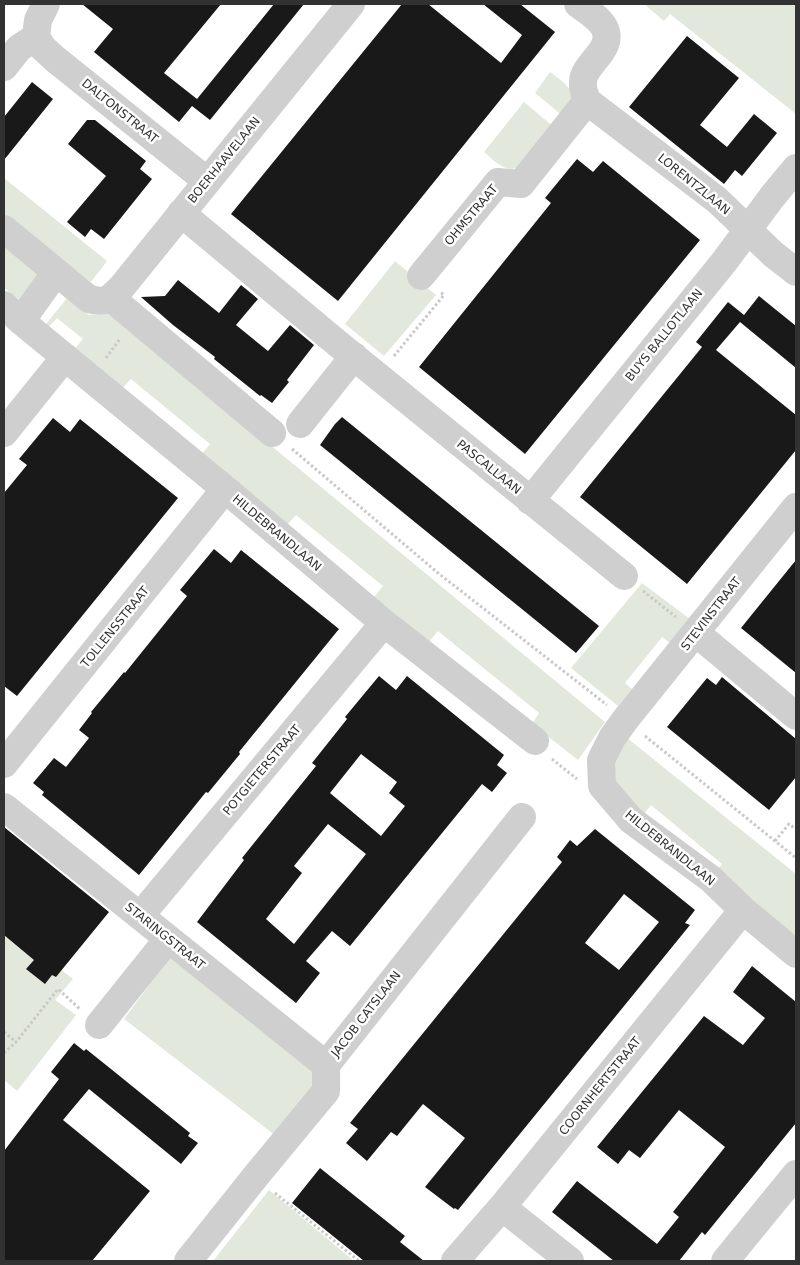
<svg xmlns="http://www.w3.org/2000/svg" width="800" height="1265" viewBox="0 0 800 1265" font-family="'DejaVu Sans',sans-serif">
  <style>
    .green { fill: #e3e8dc }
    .building { fill: #191919; fill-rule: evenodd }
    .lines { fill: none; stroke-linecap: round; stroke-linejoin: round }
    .path { stroke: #c9c9c9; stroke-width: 3; stroke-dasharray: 2.5 2.5; stroke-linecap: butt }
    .minor { stroke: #cfcfcf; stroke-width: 28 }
    .labels { text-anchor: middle; stroke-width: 5; stroke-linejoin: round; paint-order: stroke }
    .street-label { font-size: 12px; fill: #323232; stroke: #fff }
  </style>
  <rect width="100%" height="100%" fill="#fff"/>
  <path class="green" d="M644 4H796V114L670 14 664 21Z
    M550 72C569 86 581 94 564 117L535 93Z
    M524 102 555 128C545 140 525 175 506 168 498 165 491 158 484 152Z
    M4 178 107 261 91 282 4 215Z
    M4 247 49 281 30 307 4 288Z
    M395 261 436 295 384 356 345 324Z
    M68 297 89 315 111 313 605 722 578 760 532 724 539 713 438 631 429 642 374 597 383 586 296 515 287 525 201 455 210 444 131 379 120 391 73 351 83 339 57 318 46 330V324Z
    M642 583 690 619 670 643 662 637 625 683 632 689 618 706 571 668Z
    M621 733 796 874V939L716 872 722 864 651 805 644 814 600 777Z
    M4 926 73 979 55 1000 76 1015 17 1091 4 1080Z
    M173 953 316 1067 318 1083 276 1136 124 1019Z
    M269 1190 354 1261H213Z"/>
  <path class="building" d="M82 4H221L164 73 197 99 274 4H304L210 120 192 106 179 122 94 52 113 29Z
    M402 4H428L501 63 522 35 483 4H520L555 32 338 301 231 214Z
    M687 36 739 78 700 125 727 147 754 114 777 133 742 176 735 170 724 184 629 107Z
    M32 82 53 99 4 160V117Z
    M87 120H95L146 161 140 169 152 179 104 239 91 229 85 237 67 222 106 176 68 144Z
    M577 159 593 172 603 161 700 240 525 454 419 367 551 203 545 198Z
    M178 280 219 313 241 285 258 299 236 325 268 351 290 325 314 345 287 380 289 382 272 403 261 395 260 396 214 359 215 357 173 325 141 297 165 296Z
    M759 296 796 326V368L740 322 716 350 796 415V450L687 584 580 497 702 347 696 342 728 302 744 315Z
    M342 417 599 626 576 653 320 445 335 424Z
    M53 418 70 432 80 419 178 498 17 696 4 686V493L27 465 19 459Z
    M214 549 231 563 241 550 339 629 239 752 240 754 208 793 206 792 139 875 42 795 44 792 33 783 54 758 66 767 89 738 79 730 92 713 91 712 124 672 125 673 187 596 180 590Z
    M796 560V673L741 628Z
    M379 676 396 690 407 676 504 755 497 765 507 773 492 792 482 784 350 946 332 931 306 961 320 973 296 1003 197 922 244 860 242 858 316 766 312 763 347 719 345 717ZM361 754 397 782 389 793 405 806 381 836 330 793ZM328 824 366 854 294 944 266 919 302 873 294 866Z
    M722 677 796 739V777L769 810 667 727 707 678 716 685Z
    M4 827 109 912 56 977 52 975 45 984 26 969 34 960 4 935Z
    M595 829 695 910 685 923 690 925 458 1210 455 1208 454 1209 425 1187 465 1138 423 1104 397 1136 391 1132 367 1161 346 1143 358 1129 350 1123 562 862 557 857 570 840 577 846ZM624 894 659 922 619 970 585 943Z
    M752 966 796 1002V1123L705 1235 702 1232 679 1261H614L552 1212 577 1181 657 1244 679 1217 673 1212 725 1147 679 1110 640 1158 629 1150 618 1164 597 1147 704 1016 743 1045 765 1018 733 992Z
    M74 1043 84 1051 86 1049 111 1069 190 1133 188 1136 198 1143 181 1164 89 1089 63 1120 150 1191 92 1261H4V1151L59 1079 51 1072Z
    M320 1168 405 1236 400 1242 424 1261H364L292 1203Z"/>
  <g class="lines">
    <path class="path" d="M394 356 444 295 440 292
      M106 358 120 339
      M292 449 438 573 607 705
      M643 591 676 617
      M645 736 796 858
      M552 759 577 779
      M775 841 789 824 796 829
      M4 1032 16 1042
      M4 1053 16 1042 58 989 81 1010
      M275 1193 359 1261"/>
    <path class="minor" d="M36 37 43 48 55 59 207 181
      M4 67 19 48 36 37 38 20 46 4
      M587 101 717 200 773 254 796 272
      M181 213 337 343 624 576
      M4 229 89 299C106 303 109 300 121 288L351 4
      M421 276 498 182 521 184 587 101C585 95 582 89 583 82 583 63 616 50 604 27 599 18 586 10 578 4
      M111 298 272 433
      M4 305 21 321 225 489 384 623 535 741
      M21 321 56 272
      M300 424 354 356
      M4 433 65 357
      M530 501 724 262 772 197 796 168
      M796 507 625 720 612 738 601 760 602 786 631 820 711 879 743 910 796 954
      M696 633 796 716
      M4 764 225 489
      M4 807 326 1065
      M140 916 384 623
      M99 1025 168 939
      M502 1207 570 1261
      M188 1261 255 1177 326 1091V1065L522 817
      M455 1261 502 1207 743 910
      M725 1261 796 1174"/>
  </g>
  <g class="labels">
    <g class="street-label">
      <text transform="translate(120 111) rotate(39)" y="4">DALTONSTRAAT</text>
      <text transform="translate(224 160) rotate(-51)" y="4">BOERHAAVELAAN</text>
      <text transform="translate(694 184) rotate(39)" y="4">LORENTZLAAN</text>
      <text transform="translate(471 215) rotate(-50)" y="4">OHMSTRAAT</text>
      <text transform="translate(664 335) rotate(-51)" y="4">BUYS BALLOTLAAN</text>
      <text transform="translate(489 467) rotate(39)" y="4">PASCALLAAN</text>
      <text transform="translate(277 533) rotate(40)" y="4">HILDEBRANDLAAN</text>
      <text transform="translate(711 614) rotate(-52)" y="4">STEVINSTRAAT</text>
      <text transform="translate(115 627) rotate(-51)" y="4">TOLLENSSTRAAT</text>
      <text transform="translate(262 770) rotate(-50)" y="4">POTGIETERSTRAAT</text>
      <text transform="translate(670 848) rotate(39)" y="4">HILDEBRANDLAAN</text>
      <text transform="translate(165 936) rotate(39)" y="4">STARINGSTRAAT</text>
      <text transform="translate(366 1014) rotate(-52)" y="4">JACOB CATSLAAN</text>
      <text transform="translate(600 1086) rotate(-51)" y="4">COORNHERTSTRAAT</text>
    </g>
  </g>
  <rect width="800" height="1265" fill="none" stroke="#323232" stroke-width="10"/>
</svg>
